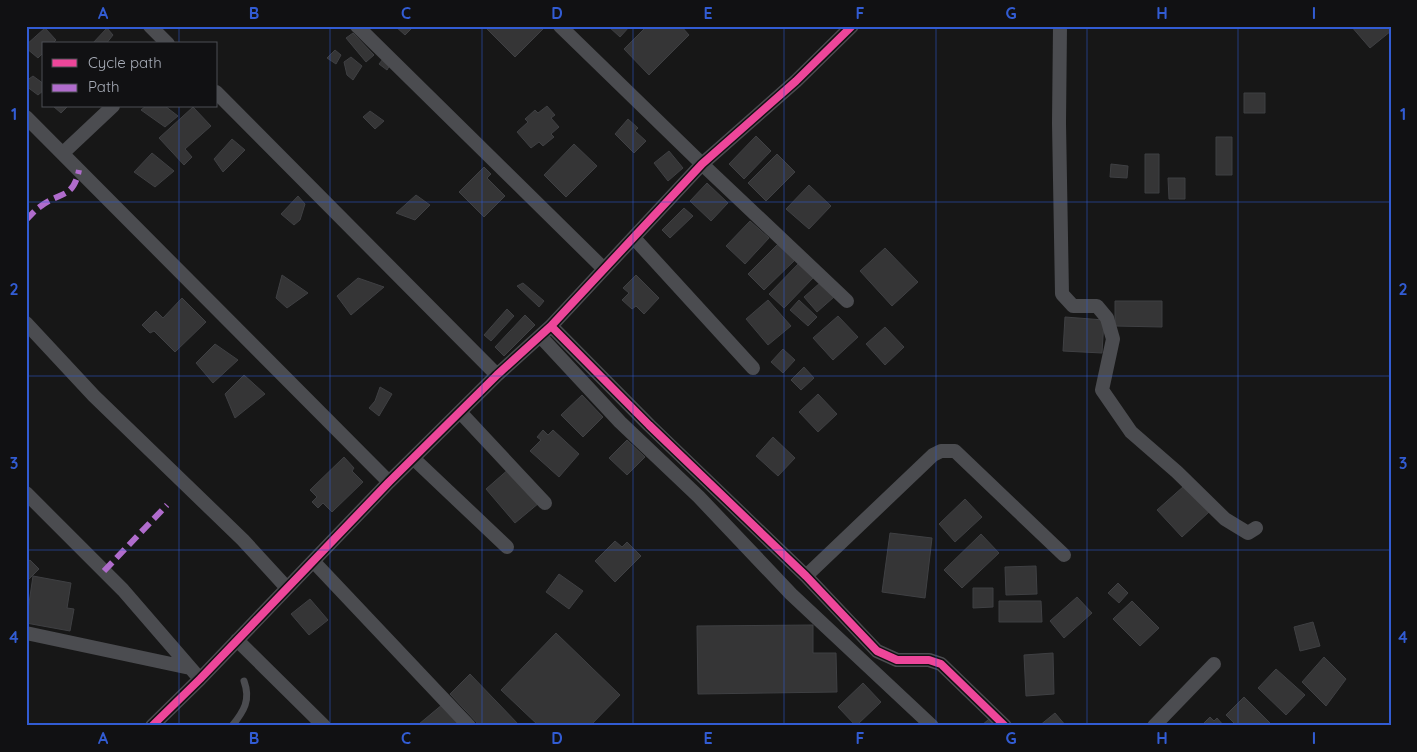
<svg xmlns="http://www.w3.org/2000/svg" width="1417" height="752" viewBox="0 0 1417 752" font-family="Quicksand,sans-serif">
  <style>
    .building { fill: #353536; stroke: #3f4043 }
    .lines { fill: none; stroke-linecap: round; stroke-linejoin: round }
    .service { stroke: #4b4c50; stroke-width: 7 }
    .minor { stroke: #4b4c50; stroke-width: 14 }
    .quiet { stroke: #b06ccc; stroke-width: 6; stroke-dasharray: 12 6; stroke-linecap: butt }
    .cycleway-casing { stroke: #111113; stroke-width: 11 }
    .cycleway { stroke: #ed469a; stroke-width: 8 }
    .grid { fill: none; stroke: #325cd3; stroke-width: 1; stroke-opacity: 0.55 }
    .neatline { fill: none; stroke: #325cd3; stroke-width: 2 }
    .grid-label { font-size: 16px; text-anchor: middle; font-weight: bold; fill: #325cd3 }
  </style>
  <rect width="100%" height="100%" fill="#171717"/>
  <path class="building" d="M395 26H414L405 35Z
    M484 26H540L543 29 515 57Z
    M608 26H630L620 37Z
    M647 26H681L689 35 649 75 624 49Z
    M1351 26H1391V31L1370 48Z
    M45 28 56 40 52 44H44V52L38 58 26 48V45Z
    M107 28 113 35 106 44H92Z
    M353 33 374 55 366 62 346 38Z
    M335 50 341 55 336 64 327 58Z
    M351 57 362 66 353 80 347 75 344 62Z
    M383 59 390 65 387 70 379 64Z
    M33 76 44 84V90L38 95 26 86V81Z
    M1244 93H1265V113H1244Z
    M53 106H68L61 113Z
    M146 106H165L178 116 165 127 141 110Z
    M547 106 555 115 551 118 559 127 551 134 554 137 543 146 539 142 531 148 517 132 528 122 525 119 535 110 538 113Z
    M193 107 211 126 185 149 192 157 184 165 159 138Z
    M370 111 384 121 375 129 363 117Z
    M628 119 638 128 635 131 646 141 634 153 615 134Z
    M756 136 771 151 744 179 729 164Z
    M1216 137H1232V175H1216Z
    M232 139 245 150 223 172 214 159Z
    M574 144 597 166 566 197 544 175Z
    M669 151 683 168 668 181 654 163Z
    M152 153 174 171 155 187 134 172Z
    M777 154 795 172 766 201 748 183Z
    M1145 154H1159V193H1145Z
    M1111 164 1128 166 1127 178 1110 177Z
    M484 167 491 174 487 178 505 196 484 217 459 192Z
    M1168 178H1185V199H1169Z
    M707 183 728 203 711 221 690 201Z
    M809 185 831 206 809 229 786 209Z
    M416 195 430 205 415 220 396 213Z
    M298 196 305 204 300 220 294 225 281 214Z
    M684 208 693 216 670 238 662 230Z
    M750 221 769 238 745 264 726 246Z
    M778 244 795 260 764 290 748 274Z
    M885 248 918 282 892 306 860 271Z
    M799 263 814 277 784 308 769 294Z
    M282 275 308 293 287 308 276 298Z
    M636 275 659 298 644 314 636 306 632 309 622 300 629 293 623 288Z
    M358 278 384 287 351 315 337 296Z
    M821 282 834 297 817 312 804 297Z
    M523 283 544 301 539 307 517 286Z
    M182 298 206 322 175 352 154 331 150 333 142 325 156 311 163 318Z
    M768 300 791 326 768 345 746 319Z
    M799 300 817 317 808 326 790 310Z
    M1115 301H1162V327L1115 326Z
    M507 309 514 316 491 341 484 335Z
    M525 315 535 325 504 356 495 347Z
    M838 316 858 337 833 360 813 338Z
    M1065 317 1104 320 1102 353 1063 351Z
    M885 327 904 347 885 365 866 344Z
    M215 344 238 360 213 383 196 363Z
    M783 349 795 360 783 373 771 362Z
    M804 367 814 378 801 390 791 380Z
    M244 375 265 394 235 418 225 394Z
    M380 387 392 394 379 416 369 408 375 401Z
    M818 394 837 414 818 432 799 412Z
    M582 395 603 417 583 437 561 415Z
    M543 430 548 435 553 430 579 454 559 477 530 451 541 440 537 437Z
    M773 437 795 458 778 476 756 456Z
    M627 440 645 457 627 475 609 458Z
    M344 457 354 468 352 471 363 482 332 512 323 503 318 508 312 502 317 497 310 490Z
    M510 468 539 503 515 523 486 489Z
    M1184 486 1209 512 1182 537 1157 510Z
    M965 499 982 517 955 542 939 524Z
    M890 533 932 538 925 598 882 592Z
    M981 534 999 553 962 588 944 570Z
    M615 541 622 547 627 542 641 556 615 582 595 561Z
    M30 560 39 569 26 582V563Z
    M1036 566 1037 594 1006 595 1005 567Z
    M559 574 583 591 569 609 546 592Z
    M33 576 71 583 67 608 74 609 70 631 26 623Z
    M1118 583 1128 593 1119 603 1108 593Z
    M973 588H993V607L973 608Z
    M1077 597 1092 613 1064 638 1050 621Z
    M310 599 328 620 309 635 291 614Z
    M999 601H1041L1042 622H999Z
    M1132 601 1159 628 1140 646 1113 619Z
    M1313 622 1320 646 1300 651 1294 627Z
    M813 625V653H836L837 692 698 694 697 626Z
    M556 633 620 695 590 726H539L501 690Z
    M1053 653 1054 694 1026 696 1024 655Z
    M1324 657 1346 679 1326 706 1302 682Z
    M1276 669 1305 695 1286 715 1258 688Z
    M470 674 520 726H480L450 694Z
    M863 683 881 702 856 726 838 707Z
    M1244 697 1271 724 1269 726H1237L1226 715Z
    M449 699 472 726H421L419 724Z
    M1055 713 1066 726H1039Z
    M1210 717 1214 721 1217 718 1224 726H1201Z
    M989 719 995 726H981Z"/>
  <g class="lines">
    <path class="service" d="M232 726C244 711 251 700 244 681"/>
    <path class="minor" d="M150 26 168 44
      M357 26 604 269
      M560 26 702 164 847 301
      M1060 26 1059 123 1062 294 1073 306H1097L1107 318 1113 339 1102 390 1131 432 1177 472 1225 519 1248 533 1256 528
      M216 92 497 375
      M26 117 389 482
      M63 153 113 106
      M634 238 753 368
      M26 323 94 396 243 540 287 588
      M551 326 649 425 806 576 877 651 897 660H929L941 664 1005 726
      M540 336 620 422 699 497 791 594 932 726
      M460 412 545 503
      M413 458 507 547
      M26 493 123 590 200 679
      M313 561 469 726
      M806 576 933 455 941 451H955L1064 555
      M26 633 190 668
      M237 640 324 726
      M152 726 200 679 389 482 497 375 551 326 702 164 796 81 852 26
      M1154 726 1214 664"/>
    <path class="quiet" d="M26 220C31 215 35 210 41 206 61 191 73 199 79 170
      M104 571 167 505"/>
    <defs>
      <path id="cycleway" d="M551 326 649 425 806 576 877 651 897 660H929L941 664 1005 726
        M152 726 200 679 389 482 497 375 551 326 702 164 796 81 852 26"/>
    </defs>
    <use href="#cycleway" class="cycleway-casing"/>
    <use href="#cycleway" class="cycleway"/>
  </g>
  <path class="grid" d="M179 26V44M330 26V726M482 26V726M633 26V726M784 26V726M936 26V726M1087 26V726M1238 26V726M179 106V726M26 202H1391M26 376H1391M26 550H1391"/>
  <rect width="1417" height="752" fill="none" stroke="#111113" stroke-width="55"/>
  <rect x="42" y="42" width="175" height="65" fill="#111113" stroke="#4d4f55"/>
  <rect x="52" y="59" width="25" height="8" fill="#ed469a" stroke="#4d4f55"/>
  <text x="88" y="68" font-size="15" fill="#a8adb8">Cycle path</text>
  <rect x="52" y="84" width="25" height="8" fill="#b06ccc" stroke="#4d4f55"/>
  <text x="88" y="92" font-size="15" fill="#a8adb8">Path</text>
  <rect x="28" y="28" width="1362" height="696" class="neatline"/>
  <g class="grid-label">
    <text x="103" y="19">A</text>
    <text x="254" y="19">B</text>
    <text x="406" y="19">C</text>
    <text x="557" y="19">D</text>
    <text x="708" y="19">E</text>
    <text x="860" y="19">F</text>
    <text x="1011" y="19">G</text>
    <text x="1162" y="19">H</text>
    <text x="1314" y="19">I</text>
    <text x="14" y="120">1</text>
    <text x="1403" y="120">1</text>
    <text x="14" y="295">2</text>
    <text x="1403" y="295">2</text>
    <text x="14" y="469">3</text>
    <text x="1403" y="469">3</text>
    <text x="14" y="643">4</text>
    <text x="1403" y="643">4</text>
    <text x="103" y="744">A</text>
    <text x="254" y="744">B</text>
    <text x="406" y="744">C</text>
    <text x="557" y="744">D</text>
    <text x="708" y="744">E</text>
    <text x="860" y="744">F</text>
    <text x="1011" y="744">G</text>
    <text x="1162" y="744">H</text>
    <text x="1314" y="744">I</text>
  </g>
</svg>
